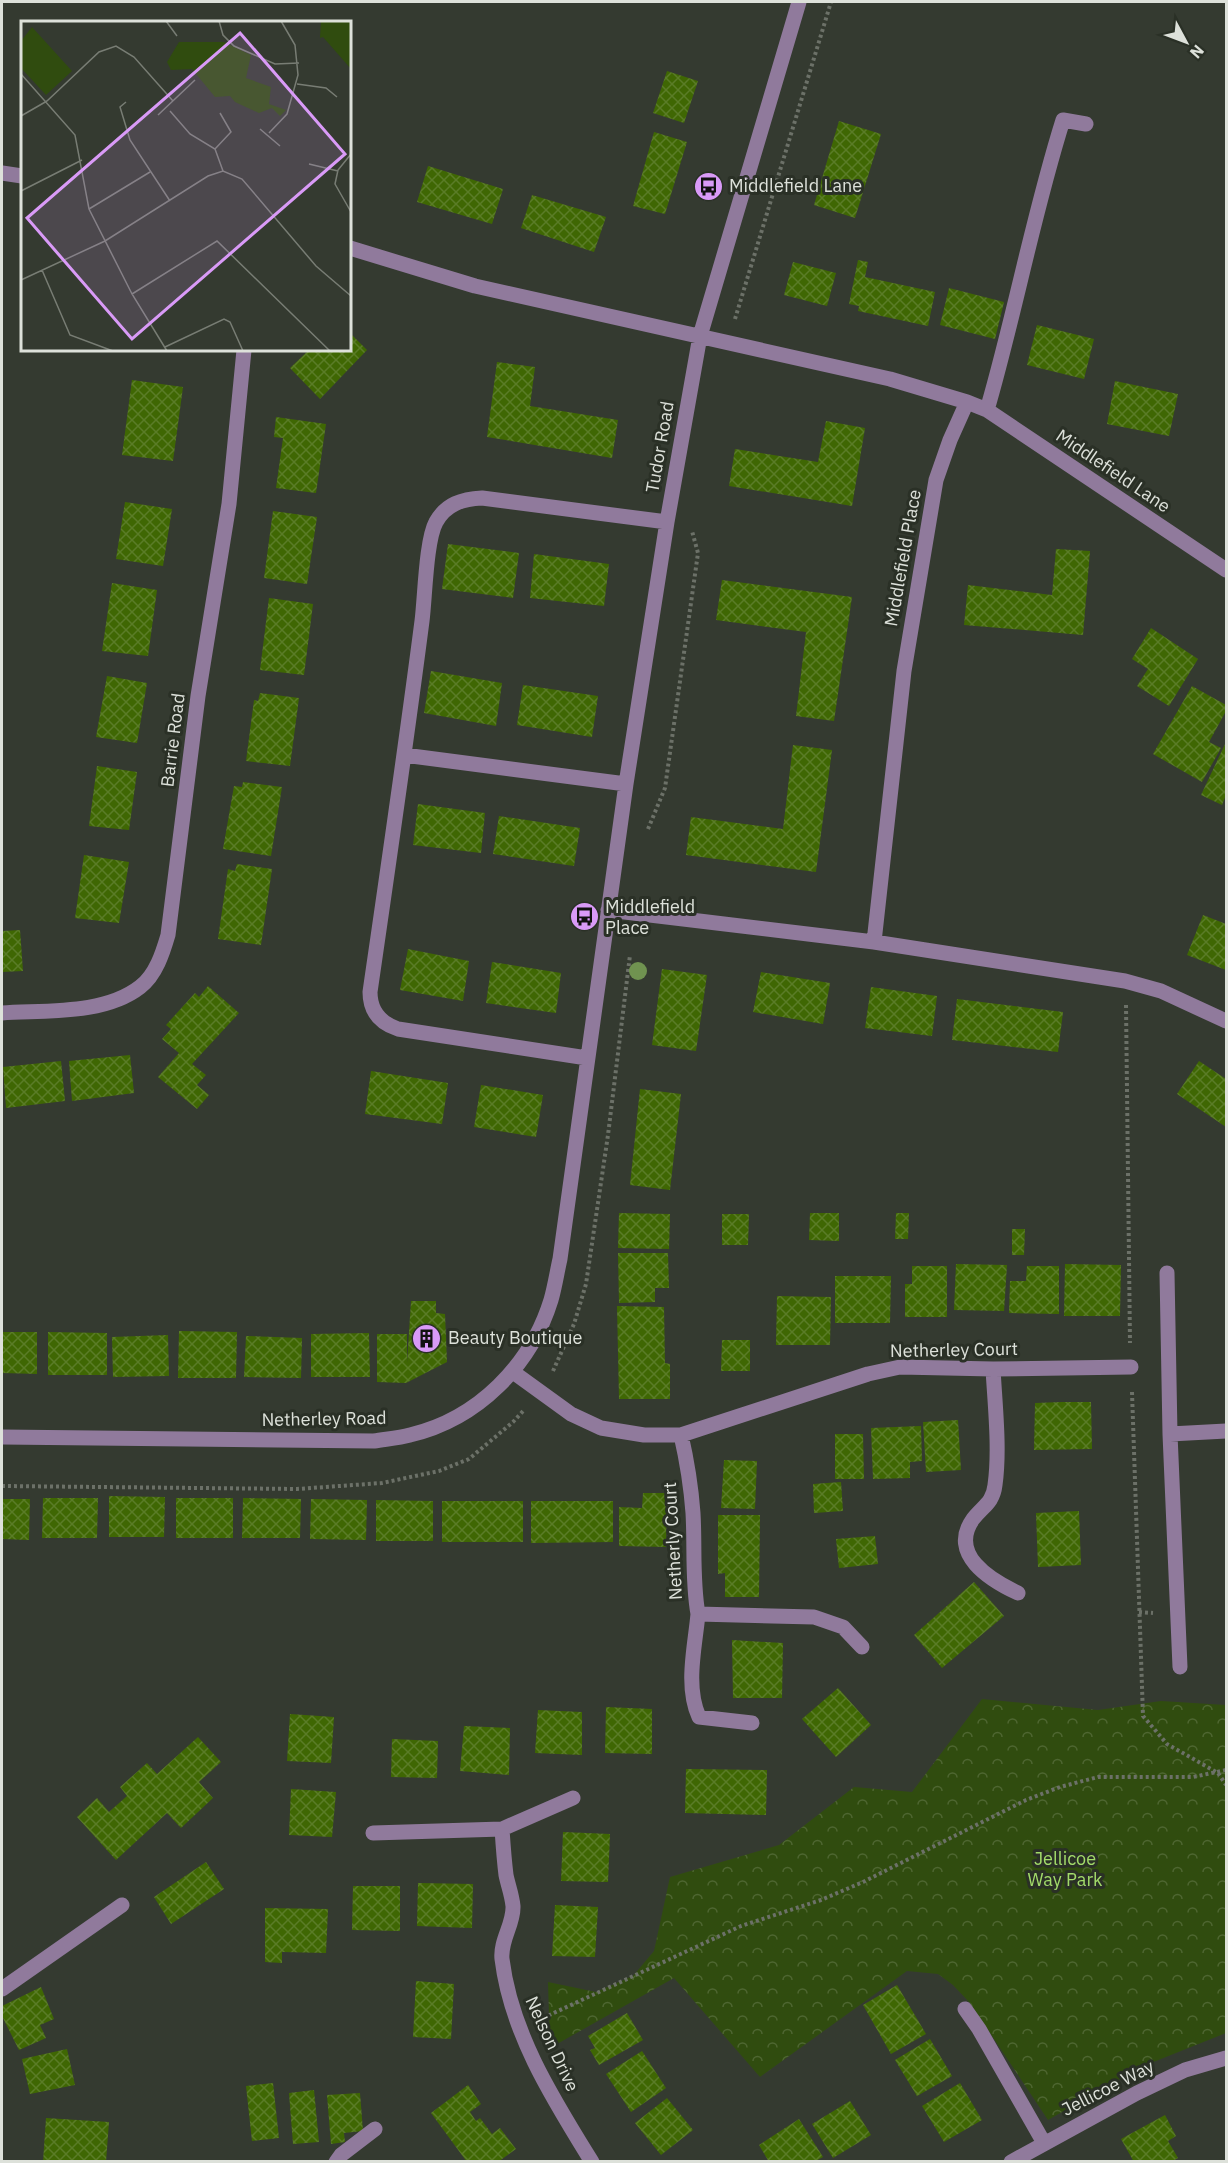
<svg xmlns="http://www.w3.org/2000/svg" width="1228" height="2163" viewBox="0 0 1228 2163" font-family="'IBM Plex Sans',sans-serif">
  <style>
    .park { fill: url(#park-crowns) }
    .building { fill: url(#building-cross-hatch) }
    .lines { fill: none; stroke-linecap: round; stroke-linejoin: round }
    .path { stroke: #6c7168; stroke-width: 4; stroke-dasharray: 3 3; stroke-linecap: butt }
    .minor { stroke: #907a9c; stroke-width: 15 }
    .tree { fill: #709350 }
    .labels { text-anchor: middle; stroke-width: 6; stroke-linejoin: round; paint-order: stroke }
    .poi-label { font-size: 18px; fill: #dde1da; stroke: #2a3026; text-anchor: start }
    .street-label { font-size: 18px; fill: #dde1da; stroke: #2a3026 }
    .park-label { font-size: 18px; fill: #a2db6a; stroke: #2a3026 }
    .inset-road { fill: none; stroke: #787d74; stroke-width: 1.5 }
    .view { fill: #d99af7; fill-opacity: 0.15; stroke: #d99af7; stroke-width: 3 }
    .inset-edge { fill: none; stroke: #dde1da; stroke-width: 3 }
  </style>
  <defs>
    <pattern id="park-crowns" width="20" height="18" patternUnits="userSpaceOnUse" patternTransform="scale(1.5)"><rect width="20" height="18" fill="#304c0f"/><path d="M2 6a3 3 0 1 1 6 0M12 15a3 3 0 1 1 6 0" fill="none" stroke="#4e6631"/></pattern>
    <pattern id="building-cross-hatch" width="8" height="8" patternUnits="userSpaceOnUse" patternTransform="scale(1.5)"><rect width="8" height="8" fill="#3f6703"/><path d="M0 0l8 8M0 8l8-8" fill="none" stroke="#5a7c27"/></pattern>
  </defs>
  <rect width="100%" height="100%" fill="#343a30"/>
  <path class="park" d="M982 1699 1098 1710 1161 1701 1226 1705V2033L1141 2067 1048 2120 970 2003 953 1985 938 1974 907 1971 760 2077 674 1978 550 2048 548 1982 596 1992 633 1976 654 1951 670 1877 779 1845 854 1787 912 1792Z"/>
  <path class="building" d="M667 71 698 81 684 123 653 113Z
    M839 121 881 134 855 218 814 205Z
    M654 132 687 142 665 214 633 206Z
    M428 166 503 189 492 224 417 202Z
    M532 195 606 217 594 252 521 228Z
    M858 260 868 262 865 277 935 292 928 326 858 311 859 306 849 304Z
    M793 262 836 273 827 306 784 295Z
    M949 288 1004 302 995 339 940 325Z
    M1037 325 1094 339 1084 379 1027 365Z
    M350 333 367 350 320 399 290 368 309 350H350Z
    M497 362 535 367 530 406 618 420 612 458 487 437Z
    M132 380 183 387 173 461 122 455Z
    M1115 381 1178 394 1169 436 1107 424Z
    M276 417 326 424 316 493 276 488 283 438 274 437Z
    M826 421 865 428 852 506 729 486 735 449 818 462Z
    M125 502 172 509 163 566 116 559Z
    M273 511 317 517 307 584 264 578Z
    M448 544 519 553 513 598 442 589Z
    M1056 549 1090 551 1083 635 964 625 968 585 1052 595Z
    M534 554 609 564 604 606 530 598Z
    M722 580 852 597 834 721 796 716 806 632 716 620Z
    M112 583 157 590 148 656 102 651Z
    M269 598 313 604 304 675 260 670Z
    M1151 628 1198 659 1169 706 1137 686 1148 669 1132 659Z
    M431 671 502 683 496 726 424 713Z
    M107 676 147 683 137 743 96 737Z
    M523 685 598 696 592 737 517 725Z
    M1192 686 1226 705V711L1209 742 1221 748 1202 782 1153 754Z
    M260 693 299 698 290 766 246 761 254 700 258 701Z
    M1226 742V795L1222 805 1201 795Z
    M793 745 832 750 816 872 686 855 691 817 783 829Z
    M97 766 137 772 129 830 89 826Z
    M243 782 282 787 271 856 223 849 234 786 242 787Z
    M418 804 485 813 481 853 413 845Z
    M499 816 580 828 574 866 493 854Z
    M84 855 129 862 119 923 75 918Z
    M237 864 272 869 261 945 218 939 228 869 235 871Z
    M1203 915 1226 924V970L1187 955Z
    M20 930 23 971 2 972V931Z
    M408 949 469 961 463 1001 400 990Z
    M492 962 561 973 556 1013 486 1003Z
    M662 969 707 975 696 1051 652 1045Z
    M761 972 830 983 823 1024 753 1012Z
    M208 986 239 1013 192 1064 206 1075 197 1085 209 1095 197 1109 158 1077 179 1053 162 1039 171 1029 166 1025 195 993 199 997Z
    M871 987 937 996 932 1036 865 1028Z
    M957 999 1063 1012 1058 1052 952 1040Z
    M130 1055 134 1093 72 1101 69 1061Z
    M61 1061 65 1101 6 1108 3 1067Z
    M1199 1061 1226 1079V1127L1177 1094Z
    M371 1071 448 1083 442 1124 365 1114Z
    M481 1085 543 1095 536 1137 474 1127Z
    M640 1089 681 1094 670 1190 630 1185Z
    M619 1213 670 1214 669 1249 618 1248Z
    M810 1213H839V1241L809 1240Z
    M896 1213H909L908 1239H895Z
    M722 1214H749L748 1245H722Z
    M1012 1229H1025L1024 1255H1012Z
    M618 1253H668L669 1288H655V1302L619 1303Z
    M956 1264 1007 1265 1004 1311 954 1310Z
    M1065 1264 1121 1265 1120 1316H1064Z
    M912 1266H947V1317H905V1284H912Z
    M1027 1266H1059V1314L1009 1313 1010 1281H1026Z
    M835 1276H891L890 1323H835Z
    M777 1296 831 1297 830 1345H776Z
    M411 1301H436V1313L445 1314 447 1362 406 1383 377 1382V1334H407V1363Z
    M617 1306 664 1307 665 1363 670 1364V1399H619Z
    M179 1331 237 1332 236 1378H178Z
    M2 1332H37V1374L2 1373Z
    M48 1332 107 1333V1375H48Z
    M369 1333 370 1377H311V1334Z
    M168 1335 169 1376 113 1377 112 1337Z
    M246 1336 302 1338 301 1378 244 1377Z
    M722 1340H750V1371H721Z
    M1062 1402H1091L1092 1449 1034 1450 1035 1403Z
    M958 1420 961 1470 926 1472 923 1422Z
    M921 1426 922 1461 910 1462V1478L873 1479 871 1428Z
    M835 1434H863L864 1479H835Z
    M724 1460 757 1461 755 1509 721 1508Z
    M841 1482 843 1511 814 1513 813 1484Z
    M643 1493H667L666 1547 619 1546V1507L642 1508Z
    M109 1496 165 1497 164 1537H109Z
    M43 1498H98L97 1538H42Z
    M176 1498H233V1538H176Z
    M243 1498 301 1499 300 1538H242Z
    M2 1499H30L29 1540 2 1539Z
    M311 1499 367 1500 366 1540 310 1539Z
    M376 1500 433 1501V1541H376Z
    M442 1501H523V1542H442Z
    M531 1501H613V1542L531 1543Z
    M1079 1511 1081 1565 1038 1567 1036 1513Z
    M718 1515H760L759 1597H725V1573L718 1574Z
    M875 1536 878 1564 839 1568 836 1539Z
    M974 1582 1004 1616 942 1668 914 1635Z
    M732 1640 783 1643 782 1698H733Z
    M838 1688 871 1725 836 1757 802 1719Z
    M606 1707 652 1709V1754L605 1753Z
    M538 1710 582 1712V1755L535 1753Z
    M290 1714 334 1717 331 1763 287 1761Z
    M464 1726 510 1728 509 1775 460 1771Z
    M198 1737 221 1762 199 1782 213 1798 181 1828 167 1813 116 1860 77 1817 97 1798 109 1812 127 1796 120 1787 147 1763 157 1774Z
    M392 1739 438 1741 437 1778 391 1777Z
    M686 1769 767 1770 766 1815 685 1813Z
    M291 1789 336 1792 332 1837 289 1835Z
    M563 1832 610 1834 608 1882 561 1881Z
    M206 1862 224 1889 171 1924 154 1897Z
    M418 1883 473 1884 472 1928 417 1926Z
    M353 1886H400V1931L352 1930Z
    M555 1905 598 1907 595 1957 552 1956Z
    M265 1908 328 1909 326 1953 282 1952V1963L265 1962Z
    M416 1981 454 1984 451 2039 413 2037Z
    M897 1985 926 2034 891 2054 863 2005Z
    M41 1987 54 2019 40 2025 46 2038 19 2050 2 2016V2006Z
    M627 2013 643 2040 599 2065 590 2050 595 2048 588 2036Z
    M930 2039 952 2076 917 2096 895 2060Z
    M67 2049 75 2085 30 2094 22 2059Z
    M642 2051 666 2088 631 2112 606 2074Z
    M273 2083 279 2138 252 2141 246 2086Z
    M960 2083 982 2120 944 2142 922 2106Z
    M468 2085 481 2104 470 2112 476 2121 480 2118 492 2134 500 2128 516 2149 498 2162H467L431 2113Z
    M314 2090 319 2142 293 2144 289 2093Z
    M360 2093 363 2131 344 2133 345 2142 331 2144 327 2095Z
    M667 2098 693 2130 661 2155 635 2123Z
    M850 2101 871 2135 833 2158 812 2124Z
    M1165 2115 1176 2136 1168 2141 1178 2158 1171 2162H1134L1121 2139Z
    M46 2118 109 2122 106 2162H43Z
    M799 2119 823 2157 814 2162H769L759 2145Z"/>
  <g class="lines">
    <path class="path" d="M735 319 831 2
      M648 829 665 788 698 553 692 531
      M1126 1005 1130 1343
      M553 1371 574 1324 586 1284 608 1135 630 955
      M1132 1392 1143 1716 1167 1744 1218 1773 1226 1785
      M2 1486 297 1489 382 1483 439 1471 469 1459 513 1422 524 1410
      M1139 1612 1153 1613
      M543 2018 741 1926 821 1900 863 1882 1026 1800 1060 1787 1098 1777H1193L1226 1770"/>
    <path class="minor" d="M2 173 22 176
      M350 248 475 286 890 379 967 402 987 410 1226 570
      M987 410C1015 314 1033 215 1063 120L1086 124
      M404 755 626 784
      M608 910 874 942 1125 981 1161 991 1226 1021
      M874 942 904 671 936 480 950 440 967 402
      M2 1013C45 1010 104 1015 140 987 156 975 163 952 168 935L198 696 229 504 244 350
      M587 1058 398 1029C380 1023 370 1011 370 992 388 868 406 745 422 621 425 598 426 540 436 522 446 504 462 499 482 498L667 522
      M1167 1273 1170 1434 1180 1667
      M993 1369C995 1405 1000 1450 995 1485 993 1503 983 1506 973 1519 948 1554 990 1580 1018 1593
      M513 1372 571 1414 601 1428 644 1435H681L868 1374 900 1367 993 1369 1131 1367
      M1170 1434 1226 1431
      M681 1435C687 1461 691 1486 693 1513 695 1547 692 1581 698 1614L814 1617 843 1627 862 1647
      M2 1437 374 1441C386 1439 399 1438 410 1435 478 1419 531 1365 551 1300 555 1286 557 1272 560 1259L626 784 667 522 700 336 799 2
      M698 1614C695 1647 685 1686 699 1717L752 1723
      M502 1829C503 1844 504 1859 506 1875 508 1885 512 1895 513 1906 514 1924 500 1940 502 1959 511 2033 553 2099 592 2162
      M373 1833 502 1829 573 1798
      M2 1989 122 1905
      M965 2009 979 2029 1044 2143
      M336 2162 341 2155 375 2129
      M1011 2162 1137 2093 1185 2070 1226 2058"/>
  </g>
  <circle class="tree" cx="638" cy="971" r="9"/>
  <defs>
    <symbol id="bus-disc" viewBox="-11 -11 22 22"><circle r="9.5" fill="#d99af7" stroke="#2a3026"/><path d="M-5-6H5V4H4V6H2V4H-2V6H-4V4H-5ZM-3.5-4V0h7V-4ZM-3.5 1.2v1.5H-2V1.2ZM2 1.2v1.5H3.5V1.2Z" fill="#111"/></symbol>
    <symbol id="building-disc" viewBox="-11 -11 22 22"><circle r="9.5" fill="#d99af7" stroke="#2a3026"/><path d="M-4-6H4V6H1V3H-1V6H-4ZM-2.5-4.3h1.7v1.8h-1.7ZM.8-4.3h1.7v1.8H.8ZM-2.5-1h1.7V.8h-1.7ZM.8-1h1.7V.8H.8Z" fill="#111"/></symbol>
  </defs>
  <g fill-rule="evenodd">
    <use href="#bus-disc" x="692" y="170" width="33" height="33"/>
    <use href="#bus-disc" x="568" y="900" width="33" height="33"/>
    <use href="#building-disc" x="410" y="1322" width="33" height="33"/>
  </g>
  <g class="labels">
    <g class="poi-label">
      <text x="729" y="192">Middlefield Lane</text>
      <text x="605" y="913">Middlefield<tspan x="605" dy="21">Place</tspan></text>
      <text x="448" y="1344">Beauty Boutique</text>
    </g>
    <g class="street-label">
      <text transform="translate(660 447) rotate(-80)" y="6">Tudor Road</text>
      <text transform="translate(1113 471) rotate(34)" y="6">Middlefield Lane</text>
      <text transform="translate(903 558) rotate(-80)" y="6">Middlefield Place</text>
      <text transform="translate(173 740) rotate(-83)" y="6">Barrie Road</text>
      <text transform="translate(954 1350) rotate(-1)" y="6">Netherley Court</text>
      <text transform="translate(324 1419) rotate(-1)" y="6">Netherley Road</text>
      <text transform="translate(673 1541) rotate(-93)" y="6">Netherly Court</text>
      <text transform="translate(552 2044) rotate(65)" y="6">Nelson Drive</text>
      <text transform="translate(1108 2088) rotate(-27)" y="6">Jellicoe Way</text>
    </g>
    <g class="park-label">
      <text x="1065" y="1865">Jellicoe<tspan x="1065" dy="21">Way Park</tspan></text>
    </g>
  </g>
  <g transform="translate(21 21)">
    <rect width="330" height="330" fill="#343a30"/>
    <path d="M300 0H330V48L302 16 299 17ZM158 21H203L230 34 225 57 250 66 248 83 265 89 259 95 251 87 238 92 214 81 209 75 194 76 171 48 150 49 146 41Z" fill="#304c0f"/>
    <path d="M11 6 51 50 25 74 0 47V20Z" fill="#304c0f"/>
    <path class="inset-road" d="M145 0 156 15M198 0 202 14 213 25 254 43 278 42M0 53 54 114 68 188 111 273 146 330M276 63 305 67 316 76M26 80 78 31 95 25 113 36 152 80M105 81 99 86 109 119 149 180M149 90 169 113 194 128 202 150M137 94 174 59M0 95 26 80M239 108 259 125M248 112 266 93 277 54 274 24 260 0M194 128 210 111 199 92M330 133 317 149 314 163 330 191M288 143 317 150M0 170 61 139M68 188 129 151M21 249 49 314 92 330M0 259 84 220 187 155 202 150 221 158 295 245 330 275M111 273 196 220 309 330M144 326 203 298 209 301 222 330"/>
    <path class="view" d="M219 12 324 133 111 318 6 197Z"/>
    <rect width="330" height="330" class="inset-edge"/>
  </g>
  <rect width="1228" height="2163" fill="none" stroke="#dde1da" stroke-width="6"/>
  <g transform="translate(1186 42) rotate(131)" stroke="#2a3026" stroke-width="4.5" paint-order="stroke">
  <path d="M0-4.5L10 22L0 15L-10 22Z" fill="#dde1da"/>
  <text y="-9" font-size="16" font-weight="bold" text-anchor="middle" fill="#dde1da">N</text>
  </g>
</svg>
